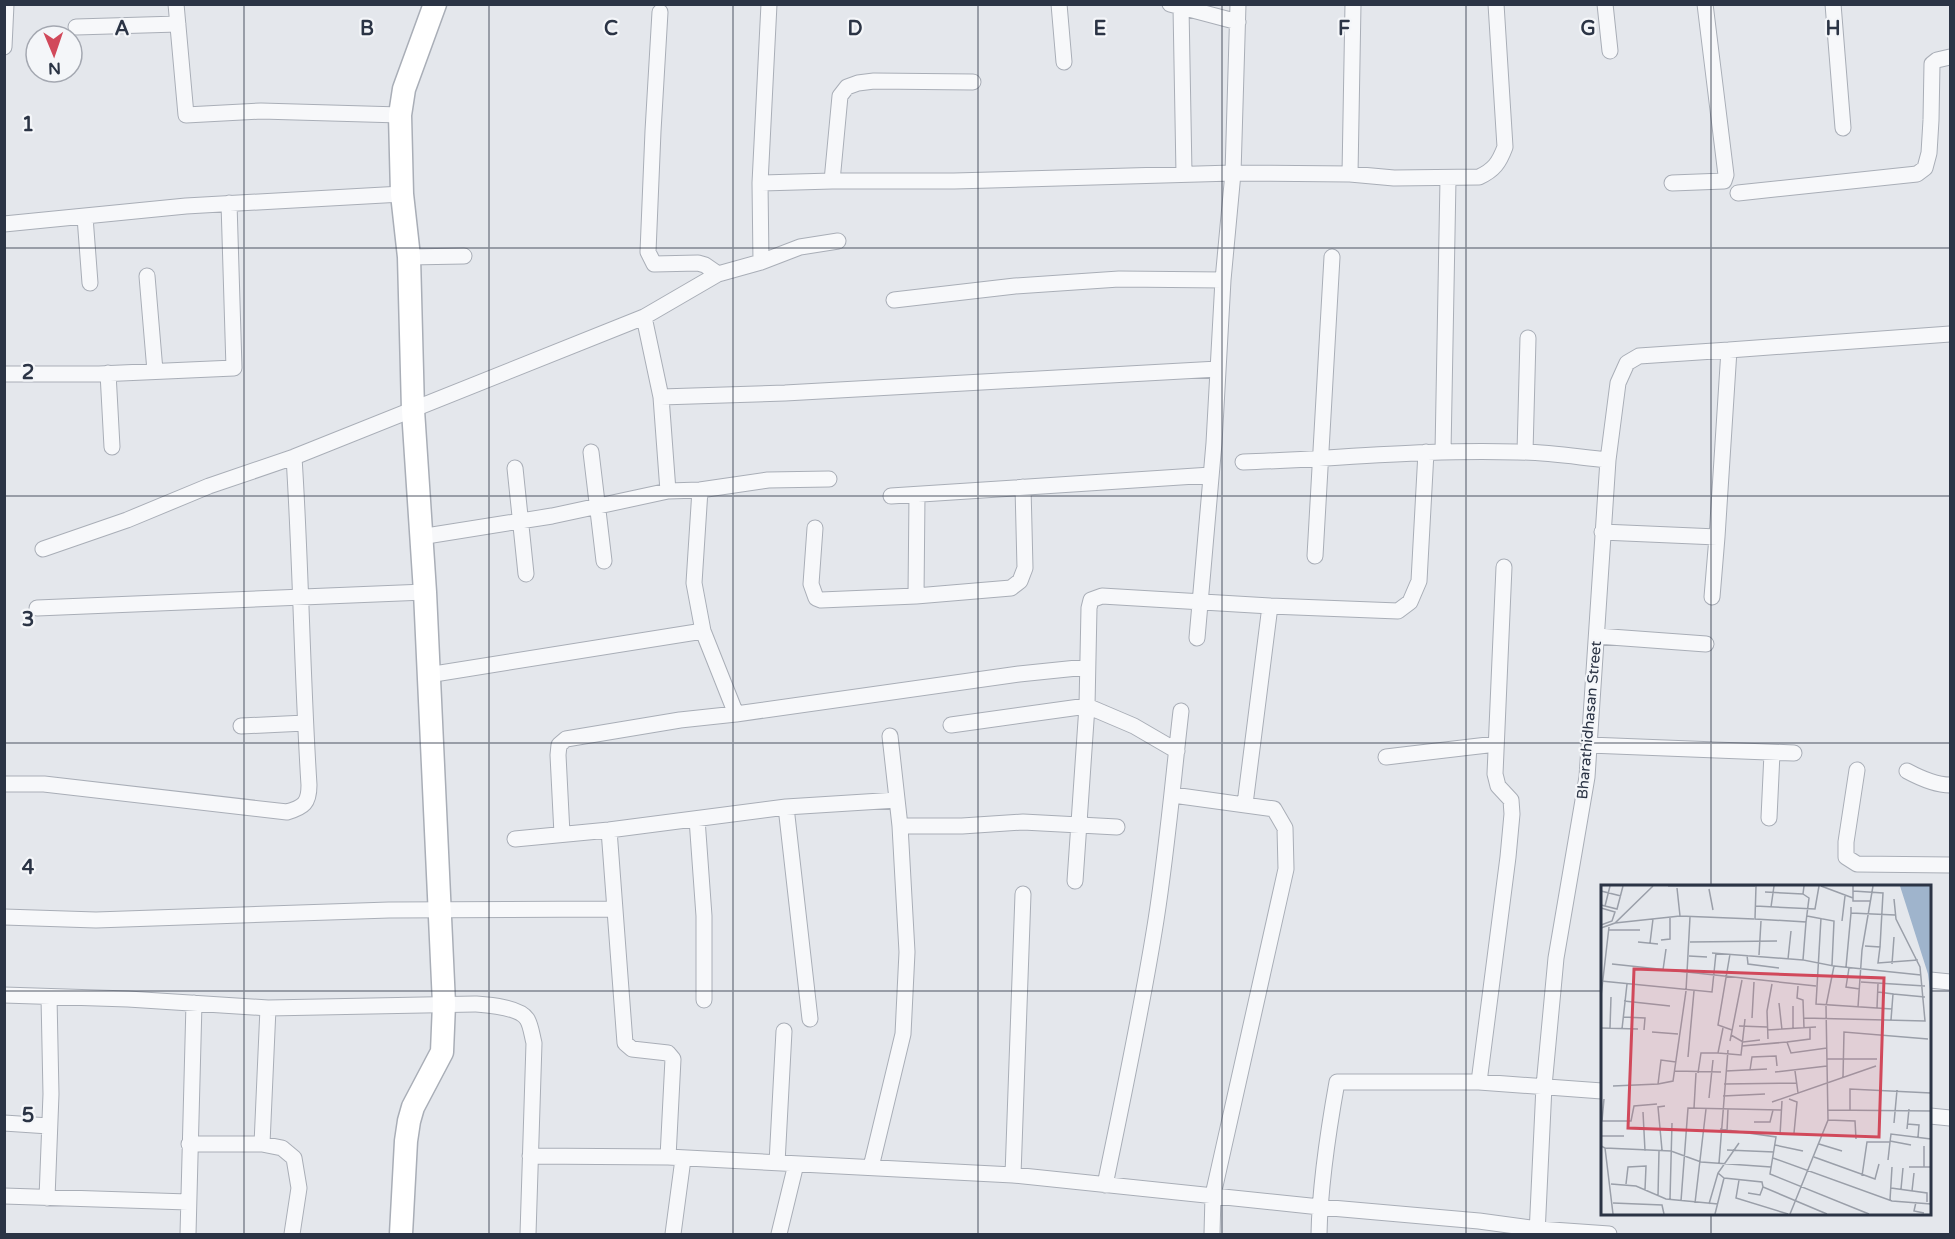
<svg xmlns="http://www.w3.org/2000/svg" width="1955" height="1239" viewBox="0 0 1955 1239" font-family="'Varela Round',sans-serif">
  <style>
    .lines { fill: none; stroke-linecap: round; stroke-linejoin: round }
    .street-casing { stroke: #a9aeb7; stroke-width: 17 }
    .secondary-casing { stroke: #a9aeb7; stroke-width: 25 }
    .street { stroke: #f7f8fa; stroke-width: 15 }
    .secondary { stroke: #fff; stroke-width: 22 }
    .grid { fill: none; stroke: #2b3445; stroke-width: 1.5; stroke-opacity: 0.55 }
    .labels { text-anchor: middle; stroke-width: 4.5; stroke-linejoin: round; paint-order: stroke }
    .street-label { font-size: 15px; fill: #2b3445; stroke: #f4f6f9 }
    .inset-road { fill: none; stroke: #9a9fa9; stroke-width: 1.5 }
    .view { fill: #d1495b; fill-opacity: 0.15; stroke: #d1495b; stroke-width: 3 }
    .inset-edge { fill: none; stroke: #2b3445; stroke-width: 3 }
    .grid-label { font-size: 20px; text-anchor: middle; font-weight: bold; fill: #2b3445; stroke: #f4f6f9; stroke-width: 4.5; stroke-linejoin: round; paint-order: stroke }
  </style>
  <rect width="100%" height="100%" fill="#e4e7ec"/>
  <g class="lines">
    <defs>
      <path id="street" d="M176 4 186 115 261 111 400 115
        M1059 4 1064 62
        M1170 4 1238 22
        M1605 4 1610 51
        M1833 4 1843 128
        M1181 7 1184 174
        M660 12 653 131 648 252 654 264 698 263 705 265 718 274
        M76 27 178 24
        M4 47 6 4
        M1350 174 1353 4
        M832 181 840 96 847 87 858 83 874 81 973 82
        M760 183 832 181H954L1233 173 1350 174 1394 178 1479 177C1494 170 1499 163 1505 147L1496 4
        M1672 183 1724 181 1726 175 1705 4
        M1738 193 1917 174 1925 168 1929 153 1931 120 1932 64 1937 60 1950 57
        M85 217 90 283
        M4 224 186 206 402 194
        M409 257 464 256
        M761 262 760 183 769 4
        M147 276 155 371
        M894 300 1015 286 1119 279 1223 280
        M644 317 661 397 668 491
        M108 373 112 447
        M4 374H99L234 368 229 203
        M661 397 785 393 1218 369
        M591 452 604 561
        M1443 452 1448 179
        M1525 452 1528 338
        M1243 462C1334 459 1425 449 1517 452 1547 452 1577 457 1608 460
        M515 468 526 574
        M700 490 694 583 703 631
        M891 496 1211 475
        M815 528 811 584 816 598 821 600 916 596 1011 588 1020 581 1025 568 1023 487
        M1602 532 1717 537 1729 350 1950 334
        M420 537 552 516 668 491 700 490 768 480 829 479
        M43 549 127 520 209 486 294 457 644 317 718 274 761 262 800 247 838 241
        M1315 556 1332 257
        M916 596 917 495
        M1712 597 1717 537
        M37 608 425 592
        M1597 636 1706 644
        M1197 638 1214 443 1223 280 1233 173 1238 4
        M428 675 703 631 736 714 1019 674 1087 667
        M951 725 1087 706 1134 726 1177 751
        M241 726 305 723
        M1589 745 1794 753
        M1386 757 1496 744
        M1857 770 1846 842V857L1857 864 1950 865
        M1907 771C1920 778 1935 785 1950 785
        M4 784H44L287 812C304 807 309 803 309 785 302 676 301 566 294 457
        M1173 795 1274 809 1285 828 1286 869 1213 1195 1212 1234
        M1245 804 1270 606 1398 611 1410 602 1419 581 1426 452
        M786 807 810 1019
        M1769 818 1772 753
        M697 819 704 916V1000
        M900 826H962L1023 822 1117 827
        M609 830 625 1043 632 1049 668 1053 673 1059 668 1157
        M562 834 558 755 559 745 566 739 680 720 736 714
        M515 839 609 830 786 807 897 800
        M1075 881 1087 706 1089 608 1091 600 1102 596 1270 606
        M4 917 96 920 389 910 615 909
        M1930 980 1950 982
        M4 995 128 999 268 1008 475 1004C488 1005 519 1007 527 1019 531 1025 532 1036 534 1043L528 1234
        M1479 1082 1508 857 1512 814 1511 800 1498 786 1495 774 1504 567
        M1930 1116 1950 1118
        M4 1123 49 1126
        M189 1144H262L282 1148 294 1158 299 1188 292 1234
        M262 1144 268 1008
        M530 1156 668 1157 1013 1175 1320 1207 1479 1221 1538 1229 1609 1234
        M777 1163 784 1031
        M871 1167 903 1034 907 952 900 826 890 736
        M1013 1175 1023 894
        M1105 1185C1123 1097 1142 1009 1156 920 1167 850 1173 780 1181 711
        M4 1196 188 1202
        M47 1198 51 1094 49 997
        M188 1234 194 1003
        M673 1234 683 1159
        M779 1234 796 1164
        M1319 1234C1320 1183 1328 1132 1337 1082H1479L1602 1091
        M1537 1234 1544 1086 1556 958 1587 777 1608 460 1618 383 1627 363 1639 356 1729 350"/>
      <path id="secondary" d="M401 1234 406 1141 409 1121 413 1107 442 1052 444 1004 425 592 413 410 409 257 402 194 400 115 404 89 435 4"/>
    </defs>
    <use href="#street" class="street-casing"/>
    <use href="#secondary" class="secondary-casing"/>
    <use href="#street" class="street"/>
    <use href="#secondary" class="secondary"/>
  </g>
  <path class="grid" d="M244 4V1234M489 4V1234M733 4V1234M978 4V1234M1222 4V1234M1466 4V1234M1711 4V886M4 248H1950M4 496H1950M4 743H1950M4 991H1602M1930 991H1950M1711 1214V1234"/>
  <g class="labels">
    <g class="street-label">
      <text transform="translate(1589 720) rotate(-85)" y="5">Bharathidhasan Street</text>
    </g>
  </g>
  <g transform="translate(1601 885)">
    <rect width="330" height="330" fill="#e4e7ec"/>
    <path d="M299 1H330V113L327 89Z" fill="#9fb4cc"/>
    <path class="inset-road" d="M67 1H154M155 1 154 34 205 37 202 75 233 81 225 121 227 235 189 329M203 1 202 9 208 13 205 37M220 1 252 13M252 1V16H270M76 3 79 31M108 4 112 25M0 6 20 11M252 6 282 8 279 62M164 7 202 9M0 20 16 24 22 1M4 21 9 1M154 21 214 24 218 1M170 22 173 1M250 22V28L294 30M0 23 14 27 11 36 0 40M206 31 233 36 231 80M220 33 215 119 291 124M241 36 244 11M14 38 79 31 153 34M0 43 14 38 52 1M8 45H39M60 55 69 54V32M37 57 57 59M89 57 176 56M49 58 52 34M264 61 279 62 277 78 317 75M111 68 202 75M129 69 117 140 131 145M146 70 147 79 178 83M158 70 160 36M88 71 106 72M187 74 190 46M11 79 215 101M291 79 293 52M233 81 320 90M245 82 250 28M248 83 245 102 259 104M62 85 65 64M0 96 111 107 115 68M260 97 324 101M197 101 196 113 202 115 203 143M277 107 292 109 290 135M292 109 324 112M0 111 8 42M23 116 69 121M178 118 181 145M192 121V144M257 122 261 65 272 1M276 123 277 98M22 132 44 133 43 145M151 133 153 97M203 133 324 136 319 82 295 34 293 14M138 141 166 142M0 143 37 144M9 143 10 112M21 144 26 99M166 145 215 142M51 147 77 149M130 150 142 157 159 155M167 154 166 126 171 99M129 156 141 95M186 157 209 154V143M141 161 186 157 190 168 226 163M117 168 140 170 144 134M87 172 93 106M226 174H276M149 185 151 172 175 171 176 181M74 186 120 187M125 186 166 184M194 186 197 208M174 187 226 181M97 188 100 168H117L122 143M242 192 243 147 327 154M57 199 72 196 85 106 89 32M123 199 195 198M12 201 57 199 60 175 75 177M122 211 164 209M108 213 112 175M188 214 196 217 193 248M171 217 275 181M93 223 95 188M227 225 330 226M249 225V204L330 208M42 227 44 266M227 235 254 236 255 254M0 236H30L33 221 56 219M1 236 3 214M153 237H169L172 225M293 238 296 205M306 239 318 240 317 252M119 244 175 252 169 289 268 329M306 244 308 224M126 246 127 224M179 250 181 216M0 251H23M289 256 310 260M218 259 241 266M174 260 202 266M0 261 4 263 12 329M4 263 70 266 100 277 170 282M61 265 57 222 64 221M126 265 173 267M213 272 274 294 278 279M172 273 291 316 330 319M287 275 289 257M118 278 127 165M308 282H330M323 282V261M117 288 123 293 161 297 162 302 226 329M261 291 266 257H289L290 249 330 254M138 295 135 313 187 329M10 299 35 301 65 314 117 319M25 299 27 282 45 281 44 305M290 303 326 308V317M300 304 302 283M311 306 313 288M147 308 159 310 162 302M57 311 58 266M69 314 71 238M289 315 291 282M80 316 87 223 181 225M315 317 313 326 323 328M12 318 61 320 63 329M94 318 105 224M108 319 117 288 138 258M114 329 123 293"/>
    <path class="view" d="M33 84 283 93 278 252 27 243Z"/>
    <rect width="330" height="330" class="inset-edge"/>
  </g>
  <g class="grid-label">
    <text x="122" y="35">A</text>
    <text x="367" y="35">B</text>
    <text x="611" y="35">C</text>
    <text x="855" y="35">D</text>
    <text x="1100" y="35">E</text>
    <text x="1344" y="35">F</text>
    <text x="1588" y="35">G</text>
    <text x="1833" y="35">H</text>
    <text x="28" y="131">1</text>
    <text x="28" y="379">2</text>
    <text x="28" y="626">3</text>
    <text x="28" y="874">4</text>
    <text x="28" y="1122">5</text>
  </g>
  <rect width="1955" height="1239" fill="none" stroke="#2b3445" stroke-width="12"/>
  <g transform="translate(54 54) rotate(178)"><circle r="28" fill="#f4f6f9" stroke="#a4a8b1" stroke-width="1.5"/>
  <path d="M0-4.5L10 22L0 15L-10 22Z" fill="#d1495b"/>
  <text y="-9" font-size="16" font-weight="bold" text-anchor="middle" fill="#2b3445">N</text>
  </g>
</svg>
